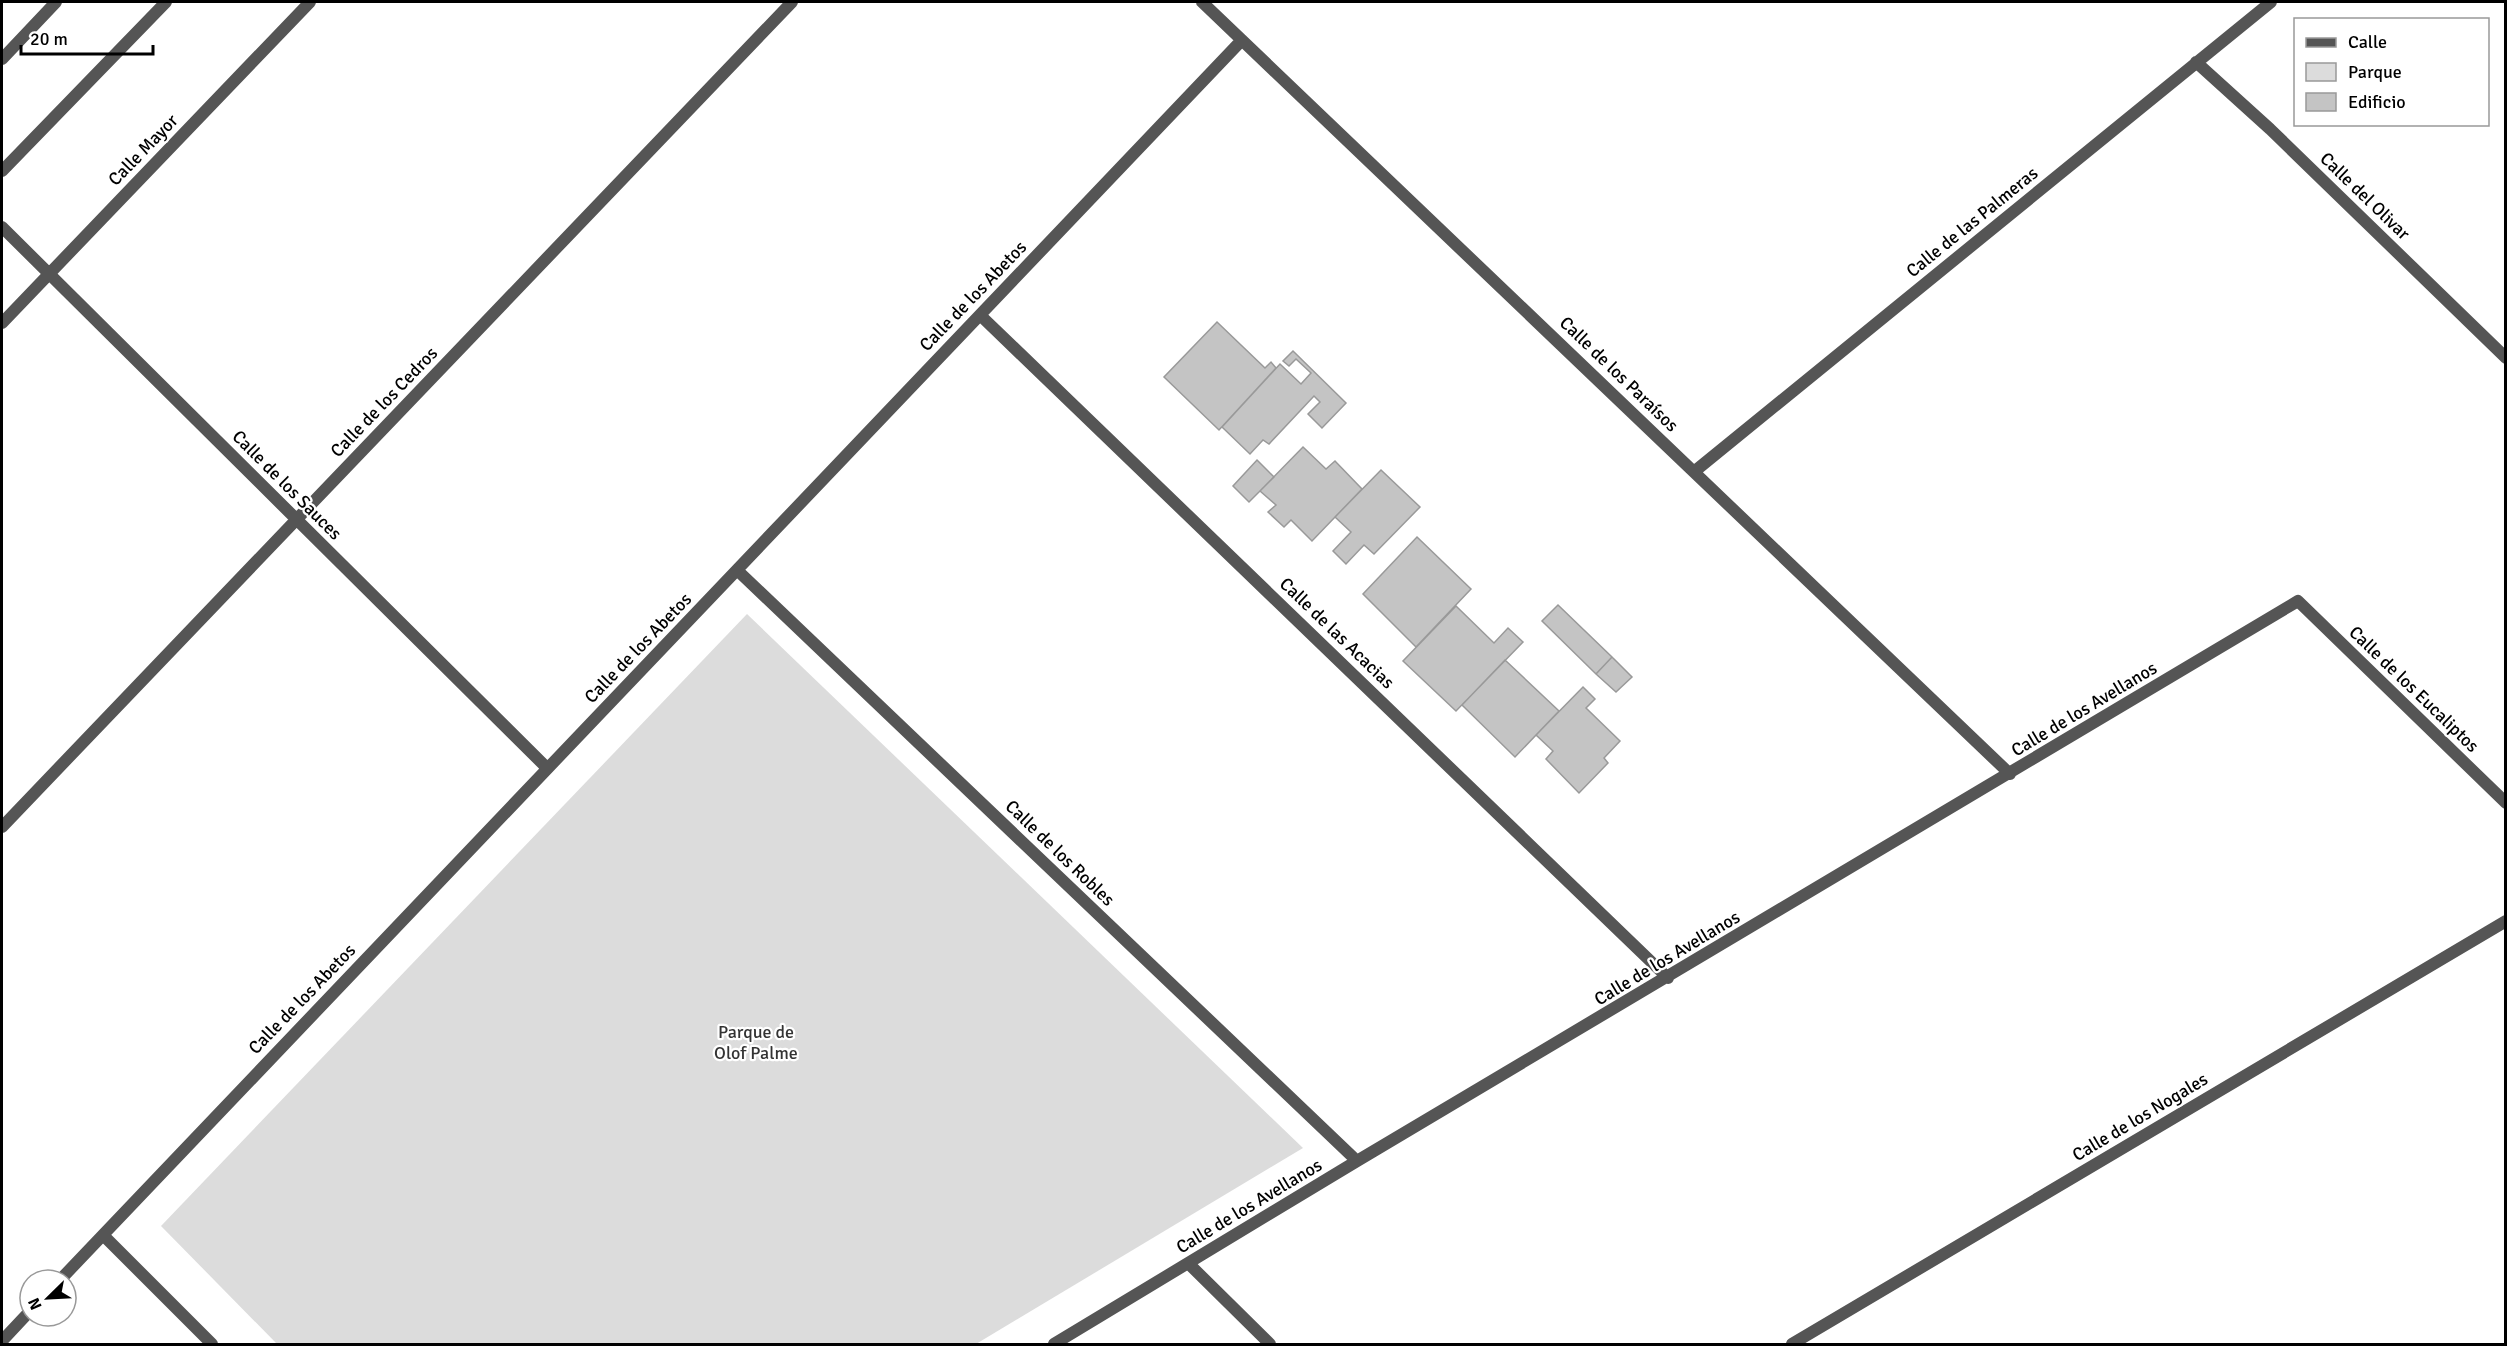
<svg xmlns="http://www.w3.org/2000/svg" width="2507" height="1346" viewBox="0 0 2507 1346" font-family="Signika,sans-serif">
  <style>
    .green { fill: #dcdcdc }
    .building { fill: #c4c4c4; stroke: #999; stroke-width: 1.5 }
    .lines { fill: none; stroke-linecap: round; stroke-linejoin: round }
    .minor { stroke: #555; stroke-width: 12 }
    .tertiary { stroke: #555; stroke-width: 12 }
    .labels { text-anchor: middle; stroke-width: 4.5; stroke-linejoin: round; paint-order: stroke }
    .street-label { font-size: 18px; fill: #000; stroke: #fff }
    .park-label { font-size: 18px; fill: #333; stroke: #fff }
  </style>
  <rect width="100%" height="100%" fill="#fff"/>
  <path class="green" d="M747 614 1303 1148 976 1344H277L161 1226Z"/>
  <path class="building" d="M1217 322 1265 368 1271 362 1276 368 1219 430 1164 377Z
    M1293 351 1346 403 1322 428 1308 414 1320 402 1314 396 1269 444 1263 440 1250 454 1222 427 1280 364 1301 384 1311 373 1296 359 1289 366 1283 361Z
    M1303 447 1326 469 1335 461 1362 489 1312 541 1291 520 1284 527 1268 512 1276 505 1260 491Z
    M1257 460 1274 477 1249 502 1233 486Z
    M1381 470 1420 507 1374 554 1364 545 1346 564 1333 551 1351 532 1335 517Z
    M1417 537 1471 589 1416 647 1363 594Z
    M1558 605 1612 657 1596 674 1542 621Z
    M1456 606 1494 643 1508 628 1523 642 1456 711 1403 661Z
    M1612 657 1632 677 1616 692 1596 674Z
    M1505 660 1559 711 1515 757 1462 705Z
    M1583 687 1595 699 1586 708 1620 741 1604 758 1608 763 1579 793 1546 759 1553 751 1536 735Z"/>
  <g class="lines">
    <path class="minor" d="M1202 2 2010 774
      M2 59 56 2
      M2196 62 2270 129 2506 358
      M2 227 547 768
      M980 315 1668 978
      M2 323 310 2
      M1695 471 2271 2
      M737 570 1357 1161
      M2 827 792 2
      M103 1235 212 1344
      M1189 1264 1270 1344
      M60 1280 1242 40
      M2 1341 30 1311
      M1054 1344 1357 1161 2298 601 2506 803
      M1792 1344 2506 921"/>
    <path class="tertiary" d="M2 171 166 2"/>
  </g>
  <g class="labels">
    <g class="street-label">
      <text transform="translate(143 150) rotate(-46)" y="6">Calle Mayor</text>
      <text transform="translate(2365 196) rotate(44)" y="6">Calle del Olivar</text>
      <text transform="translate(1972 222) rotate(-39)" y="6">Calle de las Palmeras</text>
      <text transform="translate(973 296) rotate(-46)" y="6">Calle de los Abetos</text>
      <text transform="translate(1619 374) rotate(44)" y="6">Calle de los Paraísos</text>
      <text transform="translate(384 402) rotate(-46)" y="6">Calle de los Cedros</text>
      <text transform="translate(287 485) rotate(45)" y="6">Calle de los Sauces</text>
      <text transform="translate(1337 633) rotate(44)" y="6">Calle de las Acacias</text>
      <text transform="translate(638 648) rotate(-46)" y="6">Calle de los Abetos</text>
      <text transform="translate(2414 689) rotate(44)" y="6">Calle de los Eucaliptos</text>
      <text transform="translate(2084 709) rotate(-31)" y="6">Calle de los Avellanos</text>
      <text transform="translate(1060 853) rotate(44)" y="6">Calle de los Robles</text>
      <text transform="translate(1667 958) rotate(-31)" y="6">Calle de los Avellanos</text>
      <text transform="translate(302 999) rotate(-46)" y="6">Calle de los Abetos</text>
      <text transform="translate(2140 1117) rotate(-31)" y="6">Calle de los Nogales</text>
      <text transform="translate(1249 1206) rotate(-31)" y="6">Calle de los Avellanos</text>
    </g>
    <g class="park-label">
      <text x="756" y="1038">Parque de<tspan x="756" dy="21">Olof Palme</tspan></text>
    </g>
  </g>
  <rect width="2507" height="1346" fill="none" stroke="#000000" stroke-width="6"/>
  <rect x="2294" y="18" width="195" height="108" fill="#ffffff" stroke="#999999" stroke-width="1.5"/>
  <rect x="2306" y="38" width="30" height="9" fill="#555555" stroke="#999999" stroke-width="1.5"/>
  <text x="2348" y="48" font-size="18" fill="#000000">Calle</text>
  <rect x="2306" y="63" width="30" height="18" fill="#dcdcdc" stroke="#999999" stroke-width="1.5"/>
  <text x="2348" y="78" font-size="18" fill="#000000">Parque</text>
  <rect x="2306" y="93" width="30" height="18" fill="#c4c4c4" stroke="#999999" stroke-width="1.5"/>
  <text x="2348" y="108" font-size="18" fill="#000000">Edificio</text>
  <g transform="translate(48 1298) rotate(246)"><circle r="28" fill="#ffffff" stroke="#999999" stroke-width="1.5"/>
  <path d="M0-4.5L10 22L0 15L-10 22Z" fill="#000000"/>
  <text y="-9" font-size="16" font-weight="bold" text-anchor="middle" fill="#000000">N</text>
  </g>
  <path d="M21 45v9h132v-9" fill="none" stroke="#000000" stroke-width="3"/>
  <text x="30" y="45" font-size="18" fill="#000000" stroke="#ffffff" stroke-width="4.5" paint-order="stroke">20 m</text>
</svg>
